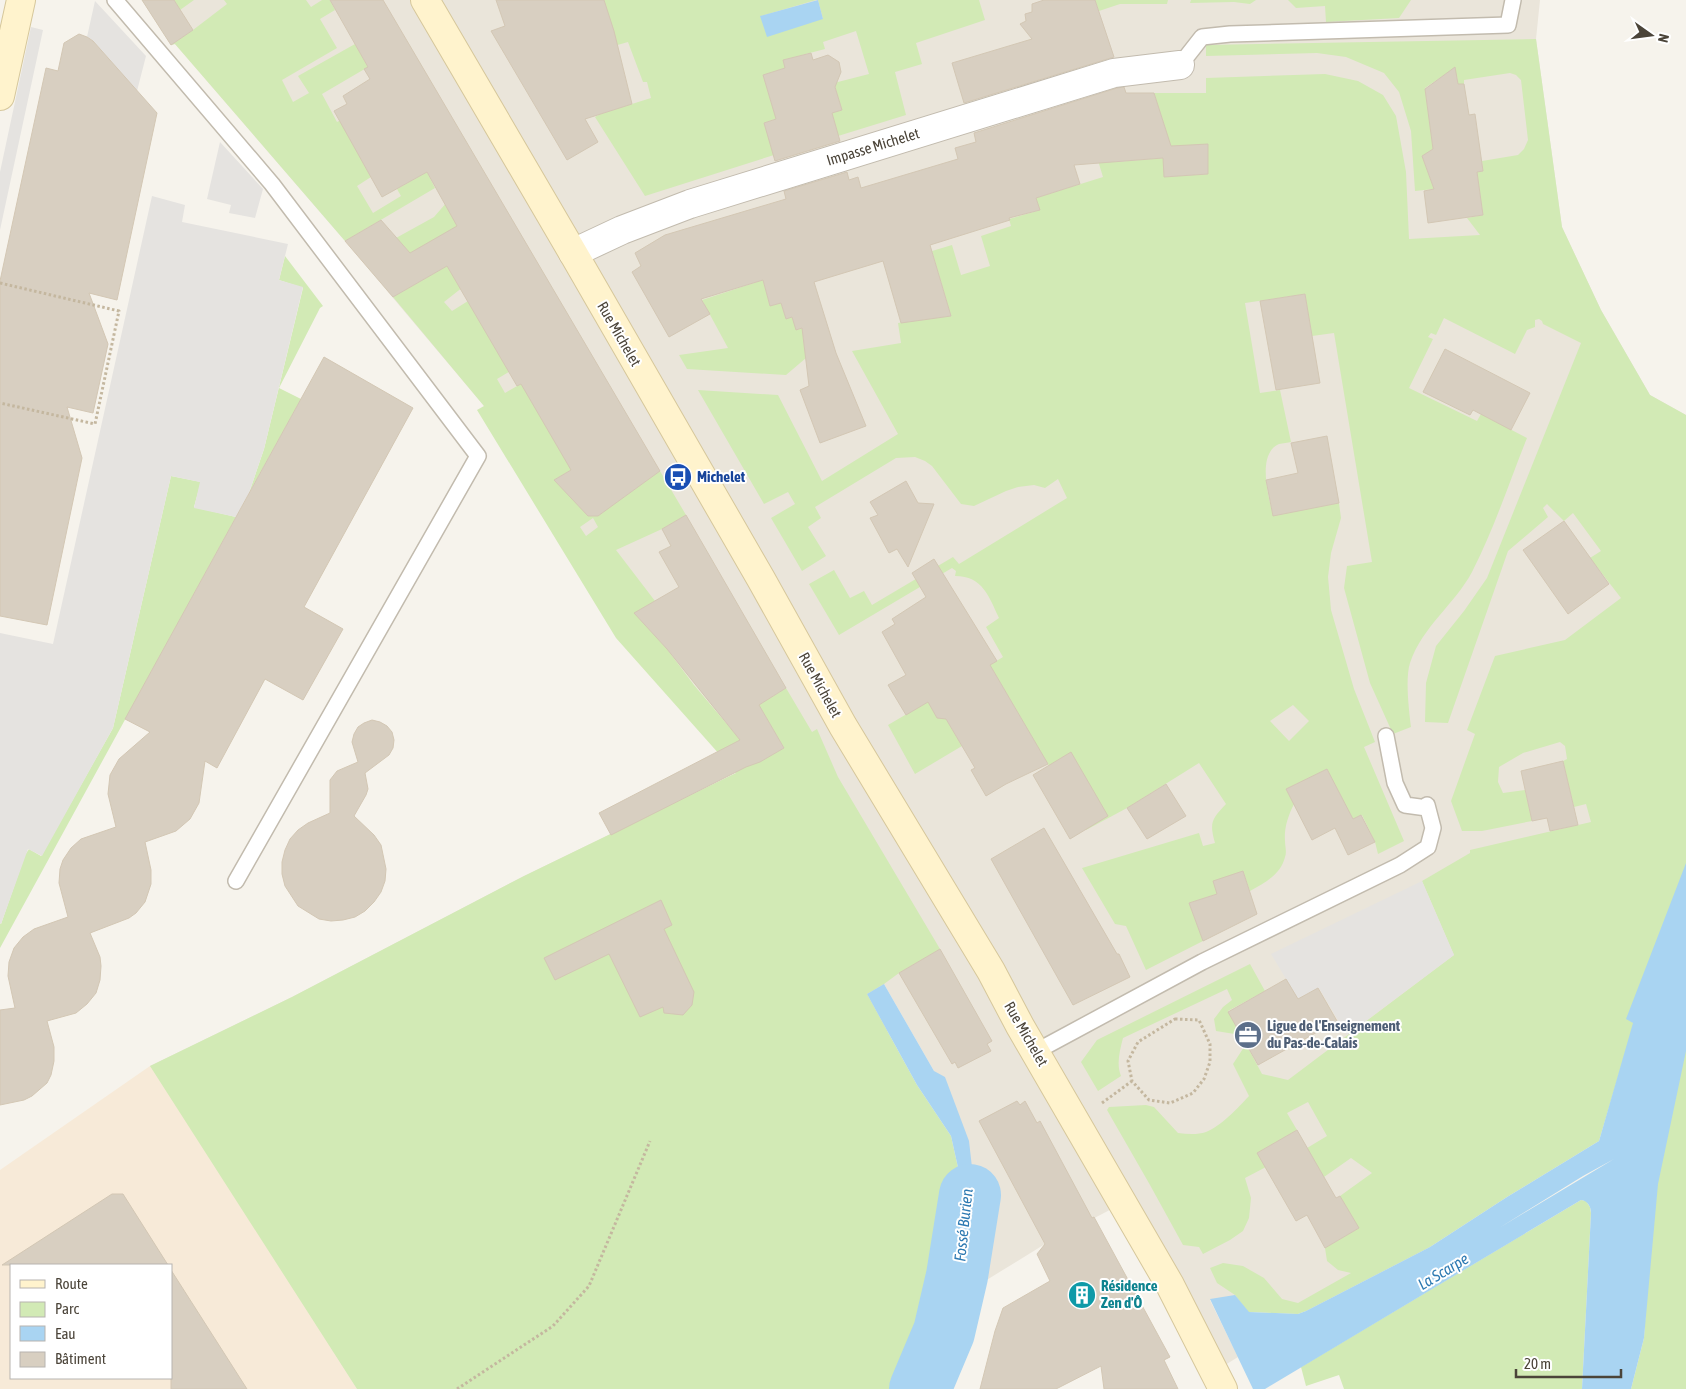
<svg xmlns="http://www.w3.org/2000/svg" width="1686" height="1389" viewBox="0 0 1686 1389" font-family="'Asap Condensed',sans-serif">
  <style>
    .residential { fill: #eae5da }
    .commercial { fill: #f7ead8; fill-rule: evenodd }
    .green { fill: #d2eab5; fill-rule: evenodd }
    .parking { fill: #e5e3e0 }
    .water { fill: #a9d4f2; fill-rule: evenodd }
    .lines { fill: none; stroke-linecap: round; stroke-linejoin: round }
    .river { stroke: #a9d4f2; stroke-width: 62 }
    .building { fill: #d8cfc1; stroke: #d3c7b4 }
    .lane-casing { stroke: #c2bbae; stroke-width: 18 }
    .street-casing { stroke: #c2bbae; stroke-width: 30 }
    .secondary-casing { stroke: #d6c79b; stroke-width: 30 }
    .path { stroke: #c4b79f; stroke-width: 3; stroke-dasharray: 2.5 2.5; stroke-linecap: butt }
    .lane { stroke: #fff; stroke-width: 15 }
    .street { stroke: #fff; stroke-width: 28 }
    .secondary { stroke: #fff3cd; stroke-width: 28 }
    .labels { text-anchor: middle; stroke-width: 4; stroke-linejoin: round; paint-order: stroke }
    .street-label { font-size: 15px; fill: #4b4439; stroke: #fff }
    .transit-label { font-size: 15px; font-weight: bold; fill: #164399; stroke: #fff; text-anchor: start }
    .service-label { font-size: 15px; font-weight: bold; fill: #4e5e75; stroke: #fff; text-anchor: start }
    .culture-label { font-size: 15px; font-weight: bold; fill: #0d838f; stroke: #fff; text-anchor: start }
    .water-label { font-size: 16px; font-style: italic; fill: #2e7ab2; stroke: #fff }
  </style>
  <rect width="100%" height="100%" fill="#f6f3ec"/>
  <path class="residential" d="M142 0H1540L1536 39 1562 227 1601 310 1650 395 1686 415V863L1430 1247 1306 1311 1210 1300 1238 1357 1214 1372 1123 1203 1045 1244 985 1281 957 1276 970 1194 934 1071 884 984 911 1389H357L150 1066 292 997 524 876 759 762 694 685 656 636 568 537 560 486 487 405 484 406 345 241 175 44 171 45Z"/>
  <path class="commercial" d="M150 1066 201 1143 357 1389H0V1170ZM11 1265H171V1378H11Z"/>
  <path class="green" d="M174 0H194L180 10Z
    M224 0H306L311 7 322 0H330L335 10 320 19 337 48 282 80 293 102 309 93 298 76 355 44 368 67 322 94 337 122 341 120 377 155 363 163 371 177 357 186 373 213 401 196 397 189 427 172 435 188 345 241 175 44 171 45 193 30 227 4Z
    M604 0H816L761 16 823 19 818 0H979L985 20 916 43 922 64 895 72 906 115 838 136 832 113 842 110 834 83 869 74 856 31 823 42 825 49 783 60 785 68 763 75 771 102 783 116 764 123 774 155 645 196 595 117 600 114 651 98 647 82H643L628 42 607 48Z
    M1095 0H1168L1167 4H1120L1099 11Z
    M1191 0H1256L1250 4 1234 2 1190 3Z
    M1288 0H1411L1399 18 1326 22 1325 6 1296 8Z
    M1536 39 1562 227 1601 310 1650 395 1686 415V1389H1631L1644 1338 1663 1028 1629 1020 1634 1023 1599 1141 1507 1197 1430 1247 1306 1311 1298 1314 1248 1312 1235 1295 1217 1283 1210 1268 1223 1263 1243 1266 1264 1278 1282 1299 1298 1303 1351 1273 1338 1270 1327 1261 1325 1248 1359 1228 1340 1196 1372 1173 1351 1158 1324 1177 1307 1148 1327 1136 1308 1102 1287 1113 1297 1130 1258 1153 1266 1167 1245 1178 1251 1198 1249 1218 1243 1231 1230 1240 1203 1254 1199 1247 1183 1245 1150 1185 1107 1110 1109 1107 1146 1105 1154 1107 1178 1133C1187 1134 1197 1135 1206 1132 1221 1126 1238 1108 1249 1096L1233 1064 1246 1044 1262 1074 1288 1080 1454 955 1422 881 1470 853V850L1591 822 1586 804 1574 807 1563 761 1567 759 1565 746 1560 742 1523 753 1499 767 1498 782 1503 793 1525 790 1532 821 1482 831H1462L1451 801 1475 734 1467 730 1495 656 1565 640 1621 598 1590 558 1601 551 1573 513 1564 521 1547 504 1543 508 1548 517 1508 551 1448 723 1425 722 1426 683 1436 646 1464 611 1487 578 1581 343 1543 324 1542 321 1539 319 1535 320V327L1527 330 1515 354 1444 318 1436 335 1431 333 1428 337 1433 339 1409 388 1477 421 1481 414 1527 438C1509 483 1494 529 1472 572 1455 604 1422 627 1410 663 1405 679 1409 710 1411 727L1393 734 1370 683 1344 588 1347 566 1372 562 1334 333 1312 336 1305 294 1245 303 1260 393 1280 390 1291 442C1288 443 1283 443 1279 444 1256 454 1269 498 1273 515L1339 503 1341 518 1331 553 1328 577 1331 610 1354 689 1375 742 1364 747 1404 841 1378 854 1375 842 1362 815 1353 819 1327 769 1286 789 1294 804C1288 816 1284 828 1285 841 1285 846 1287 852 1285 857 1281 874 1265 883 1250 891L1243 871 1226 877 1229 890 1189 903 1203 941 1146 970 1126 926 1115 924 1082 868 1199 833 1203 846 1215 843C1209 822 1212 819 1226 804L1199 763 1127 808 1086 830 1079 817 1100 803 1071 753 1049 766 990 665 1003 657 986 627 999 618C989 597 983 576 955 576L956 571 952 568 839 635 809 584 834 570 850 598 864 591 872 605 953 557 959 564 1067 498 1058 479 1045 488 1034 485 1018 487 1006 491 974 506 961 504 932 466 925 461 915 457 896 458 815 507 821 518 808 527 826 556 802 571 771 518 795 504 788 492 764 504 698 390 778 395 822 481 898 434 852 351 901 343 898 323 951 316 932 251 952 245 961 275 990 266 981 236 1011 226 1009 219 1040 210 1036 198 1103 177 1096 154 1116 162 1163 158 1165 177 1208 174V155L1171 146 1154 93H1206V78L1325 74 1358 81 1383 95 1396 116 1406 172 1409 239 1480 235 1467 218 1483 215 1477 172 1483 171 1482 161 1518 155 1524 149 1528 140 1521 80 1516 75 1510 73 1464 80V84H1458L1457 76 1447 73 1425 88 1433 149 1422 156 1434 189 1415 191 1411 131 1399 92 1384 73 1346 57 1317 53 1206 56V45ZM1293 705 1309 721 1289 741 1270 721Z
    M447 202 479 231 410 253 396 238 434 217Z
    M285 256 323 306 320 308 279 388 301 399 249 493 264 449 303 288 279 280Z
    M461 258 463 287 444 302 452 311 468 301 535 356 497 379 505 393 531 378 581 464 554 480 624 497 660 471 686 515 662 529 616 550 655 601 635 613 667 649 694 685 759 762 784 748 744 680 758 673 772 697 786 688 812 732 817 729 838 777 940 949 899 973 884 984 867 994 917 1085 951 1136 963 1190 946 1292 911 1389H357L150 1066 292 997 524 876 736 773 616 638 477 410 484 406 393 297ZM593 518 598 527 586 536 580 527Z
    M763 280 770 306 781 303 786 319 792 317 797 330 809 326 812 336 803 337 806 358 786 375 687 369 679 355 728 348 702 300Z
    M171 476 201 482 194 507 236 517 0 948V923L1 924 25 855 29 849 41 856 113 728Z
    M934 698 962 746 915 774 888 725Z
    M1250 964 1265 991 1228 1011 1241 1035 1216 1031 1214 1019 1223 1007 1232 1000 1227 989 1123 1038C1120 1050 1116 1064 1121 1076L1098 1091 1081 1062 1097 1040Z
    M1581 1200 1586 1201 1590 1207 1591 1213 1582 1389H1344L1339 1375 1306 1386 1301 1367Z"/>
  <path class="parking" d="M95 1 146 56 137 91 93 41 87 37Z
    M31 27 43 30 0 230V172Z
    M220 142 263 189 255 218 229 213 231 205 207 199Z
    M152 196 185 205 182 222 288 244 279 280 303 287 264 449 249 493 236 517 194 508 200 482 171 476 113 728 42 856 28 849 1 924 0 923V633L53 644Z
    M1422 881 1454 955 1347 1035 1319 988 1298 999 1271 954Z"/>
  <path class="water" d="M818 0 823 19 767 37 760 16Z
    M1686 863V1051L1658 1184 1644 1338 1631 1389H1582L1591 1213C1591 1207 1588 1201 1581 1200L1265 1389H1253L1210 1299 1235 1295 1249 1312 1298 1314 1306 1311 1430 1247 1507 1197 1599 1141 1633 1023 1626 1019ZM1614 1159 1499 1228 1583 1176Z
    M884 984 934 1071 945 1077 969 1141 975 1194 944 1332 920 1389H911L946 1292 963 1190 951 1136 917 1085 867 994Z"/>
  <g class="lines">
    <path class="river" d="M920 1389 944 1332 957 1276 970 1195"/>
  </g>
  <path class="building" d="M142 0H174L193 30 171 45Z
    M330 0H383L660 471 598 516H588L554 480 571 470 521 384 517 386 447 266 393 297 345 241 381 220 410 253 457 226 427 172 382 197 334 111 347 104 343 96 370 79 364 69 368 67Z
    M496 0H604L614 31 632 104 585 119 598 142 567 160 491 31 505 26Z
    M1044 0H1095L1114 57 964 103 952 63 1032 39 1020 24 1026 21 1025 14 1032 12V4Z
    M79 34 87 37 93 41 157 113 117 300 89 293 108 344 93 413 67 407 82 458 47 625 0 616V281L46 68 58 71 64 43Z
    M811 53 813 60 828 55 839 62 841 72 835 87 842 110 832 113 840 141 775 161 764 123 776 119 763 75 785 68 783 60Z
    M1455 67 1458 84H1464L1469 115 1475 114 1483 171 1477 172 1483 215 1428 223 1424 191 1434 189 1422 156 1433 149 1425 89Z
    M1124 87 1126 93H1154L1171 146 1208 144V174L1164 177 1163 158 1074 165 1080 184 1036 198 1040 210 1009 218 1010 220 930 245 951 316 901 323 883 261 814 282 836 353 866 426 820 443 800 390 809 386 802 328 796 330 792 317 786 319 781 303 770 306 763 280 701 299 710 314 669 337 632 272 641 266 635 253 665 235 786 199 784 191 847 172 849 180 858 177 861 188 958 159 955 148 976 142 974 133 1117 88Z
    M1305 294 1320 383 1276 390 1260 301Z
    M1445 349 1530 393 1511 430 1473 410 1470 415 1423 392Z
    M324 357 413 408 304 607 343 629 303 700 265 679 217 768 205 761 199 803 190 819 176 831 145 842 151 870V884L145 902 136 913 129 918 90 933 100 957 101 966 100 980 96 993 87 1004 76 1013 47 1021 54 1047V1061L51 1075 47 1083 32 1096 24 1100 0 1105V1010L15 1008 8 976 9 962 14 948 23 937 34 929 68 917 59 883 60 869 63 860 71 848 81 839 116 827 108 794 110 775 119 759 150 732 125 719Z
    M1327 436 1339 503 1273 516 1266 480 1298 473 1291 443Z
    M906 481 918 503 934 504 908 567 897 549 889 553 870 518 878 515 870 502Z
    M686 515 786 688 759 705 784 748 760 762 746 767 611 835 599 813 740 740 667 649 634 613 679 587 659 552 671 546 662 529Z
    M1564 521 1609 584 1568 614 1523 550Z
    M934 559 997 661 990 665 1048 764 1006 784 986 796 971 770 975 768 946 719 937 718 928 702 906 715 888 685 906 675 882 632 895 624 892 619 926 597 912 573Z
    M372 720 380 722 387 726 392 732 394 740 393 748 389 755 365 773 368 789 366 795 354 816 374 835 381 845 386 869 385 881 381 892 374 902 365 911 355 917 343 920 331 921 319 919 298 906 285 886 282 874V862L285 850 290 839 298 830 308 823 330 813V780L337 771 358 762 352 742 354 734 358 727 364 723Z
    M1071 752 1108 816 1070 839 1033 775Z
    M1563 761 1578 825 1550 831 1547 818 1532 821 1521 771Z
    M1327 769 1353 819 1361 815 1375 842 1348 855 1335 828 1312 840 1286 789Z
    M1166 784 1186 816 1147 839 1127 808Z
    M1044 828 1117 954H1119L1130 977 1073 1005 991 859Z
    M1243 871 1257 914 1203 941 1189 903 1217 894 1213 881Z
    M661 900 672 925 664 929 694 992 692 1005 683 1015 664 1013 663 1007 640 1017 609 954 555 980 544 958Z
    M940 949 992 1041 987 1044 991 1051 958 1068 955 1062 952 1064 899 973Z
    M1286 979 1298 999 1318 988 1337 1021 1258 1065 1228 1012Z
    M1017 1101 1020 1105 1025 1101 1037 1123 1040 1121 1092 1218 1094 1217 1170 1357 1164 1360 1178 1389H1104L1101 1366 1056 1389H980L995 1331 1003 1308 1050 1281 1037 1254 1045 1244 979 1121Z
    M1297 1130 1336 1198 1340 1196 1359 1228 1325 1248 1307 1215 1296 1221 1257 1153Z
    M112 1194H123L168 1265H2Z
    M171 1270 247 1389H171Z"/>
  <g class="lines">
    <defs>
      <path id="lane" d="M115 0 272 184 478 456 236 881
        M1180 65 1202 37 1230 34 1508 25 1513 0
        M1386 736 1395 783 1405 805 1427 808
        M1035 1052 1202 962 1400 865 1428 847 1433 828 1427 805"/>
      <path id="street" d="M573 253 622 230 690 204 1114 73 1180 65"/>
      <path id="secondary" d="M425 0 573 253 761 579 843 726 991 971 1020 1026 1170 1285 1223 1389
        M0 96 21 0"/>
    </defs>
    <use href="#lane" class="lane-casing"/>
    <use href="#street" class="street-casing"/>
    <use href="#secondary" class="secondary-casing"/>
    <path class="path" d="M0 283 119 311 95 424 0 403
      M1175 1019 1199 1020 1210 1044V1062L1204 1079 1193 1093 1170 1103 1149 1100 1132 1081 1128 1061 1138 1042Z
      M1102 1103 1132 1081
      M457 1389 553 1326 589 1286 650 1141"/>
    <use href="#lane" class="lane"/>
    <use href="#street" class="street"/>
    <use href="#secondary" class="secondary"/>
  </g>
  <defs>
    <symbol id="bus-disc" viewBox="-11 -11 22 22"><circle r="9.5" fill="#1a4fb4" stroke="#fff"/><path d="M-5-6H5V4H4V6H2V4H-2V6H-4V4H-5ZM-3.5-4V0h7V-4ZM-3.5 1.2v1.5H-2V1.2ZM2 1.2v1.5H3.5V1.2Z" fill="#fff"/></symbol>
    <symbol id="office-disc" viewBox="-11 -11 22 22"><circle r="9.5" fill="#5c6f8a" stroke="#fff"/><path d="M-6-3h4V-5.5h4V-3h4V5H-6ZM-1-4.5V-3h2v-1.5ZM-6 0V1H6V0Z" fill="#fff"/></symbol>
    <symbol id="building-disc" viewBox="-11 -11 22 22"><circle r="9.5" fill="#0f9aa8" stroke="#fff"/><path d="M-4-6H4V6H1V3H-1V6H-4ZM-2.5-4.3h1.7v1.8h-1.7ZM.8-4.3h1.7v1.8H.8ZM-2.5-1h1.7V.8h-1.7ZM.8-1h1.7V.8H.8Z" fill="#fff"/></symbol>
  </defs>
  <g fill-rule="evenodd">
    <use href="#bus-disc" x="662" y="461" width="32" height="32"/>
    <use href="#office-disc" x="1232" y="1019" width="32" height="32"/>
    <use href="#building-disc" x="1066" y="1279" width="32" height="32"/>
  </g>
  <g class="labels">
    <g class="street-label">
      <text transform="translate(873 147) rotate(-17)" y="5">Impasse Michelet</text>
      <text transform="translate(619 334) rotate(60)" y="5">Rue Michelet</text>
      <text transform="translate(820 685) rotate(61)" y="5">Rue Michelet</text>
      <text transform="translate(1026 1034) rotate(60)" y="5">Rue Michelet</text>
    </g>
    <g class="transit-label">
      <text x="697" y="482">Michelet</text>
    </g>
    <g class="service-label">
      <text x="1267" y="1031">Ligue de l'Enseignement<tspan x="1267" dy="17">du Pas-de-Calais</tspan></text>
    </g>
    <g class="culture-label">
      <text x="1101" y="1291">Résidence<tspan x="1101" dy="17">Zen d'Ô</tspan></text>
    </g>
    <g class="water-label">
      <text transform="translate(963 1225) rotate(-84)" y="6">Fossé Burien</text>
      <text transform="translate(1443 1271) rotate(-31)" y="6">La Scarpe</text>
    </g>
  </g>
  <rect x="10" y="1264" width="162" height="115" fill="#ffffff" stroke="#b7b4b0"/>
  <rect x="20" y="1280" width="25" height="8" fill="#fff3cd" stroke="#b7b4b0"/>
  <text x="55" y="1289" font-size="15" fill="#4b4439">Route</text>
  <rect x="20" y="1302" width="25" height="15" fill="#d2eab5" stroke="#b7b4b0"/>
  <text x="55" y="1314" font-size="15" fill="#4b4439">Parc</text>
  <rect x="20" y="1326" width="25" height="15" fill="#a9d4f2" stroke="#b7b4b0"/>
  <text x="55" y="1339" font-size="15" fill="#4b4439">Eau</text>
  <rect x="20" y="1352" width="25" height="15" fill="#d8cfc1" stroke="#b7b4b0"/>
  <text x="55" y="1364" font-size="15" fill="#4b4439">Bâtiment</text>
  <g transform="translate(1651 35) rotate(104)" stroke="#ffffff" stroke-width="4" paint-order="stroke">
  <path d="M0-4L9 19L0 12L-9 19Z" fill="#4b4439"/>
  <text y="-8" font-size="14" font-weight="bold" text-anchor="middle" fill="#4b4439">N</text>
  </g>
  <path d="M1516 1369v8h105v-8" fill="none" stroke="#4b4439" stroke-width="2.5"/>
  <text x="1524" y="1369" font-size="15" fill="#4b4439" stroke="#ffffff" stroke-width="4" paint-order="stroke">20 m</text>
</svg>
